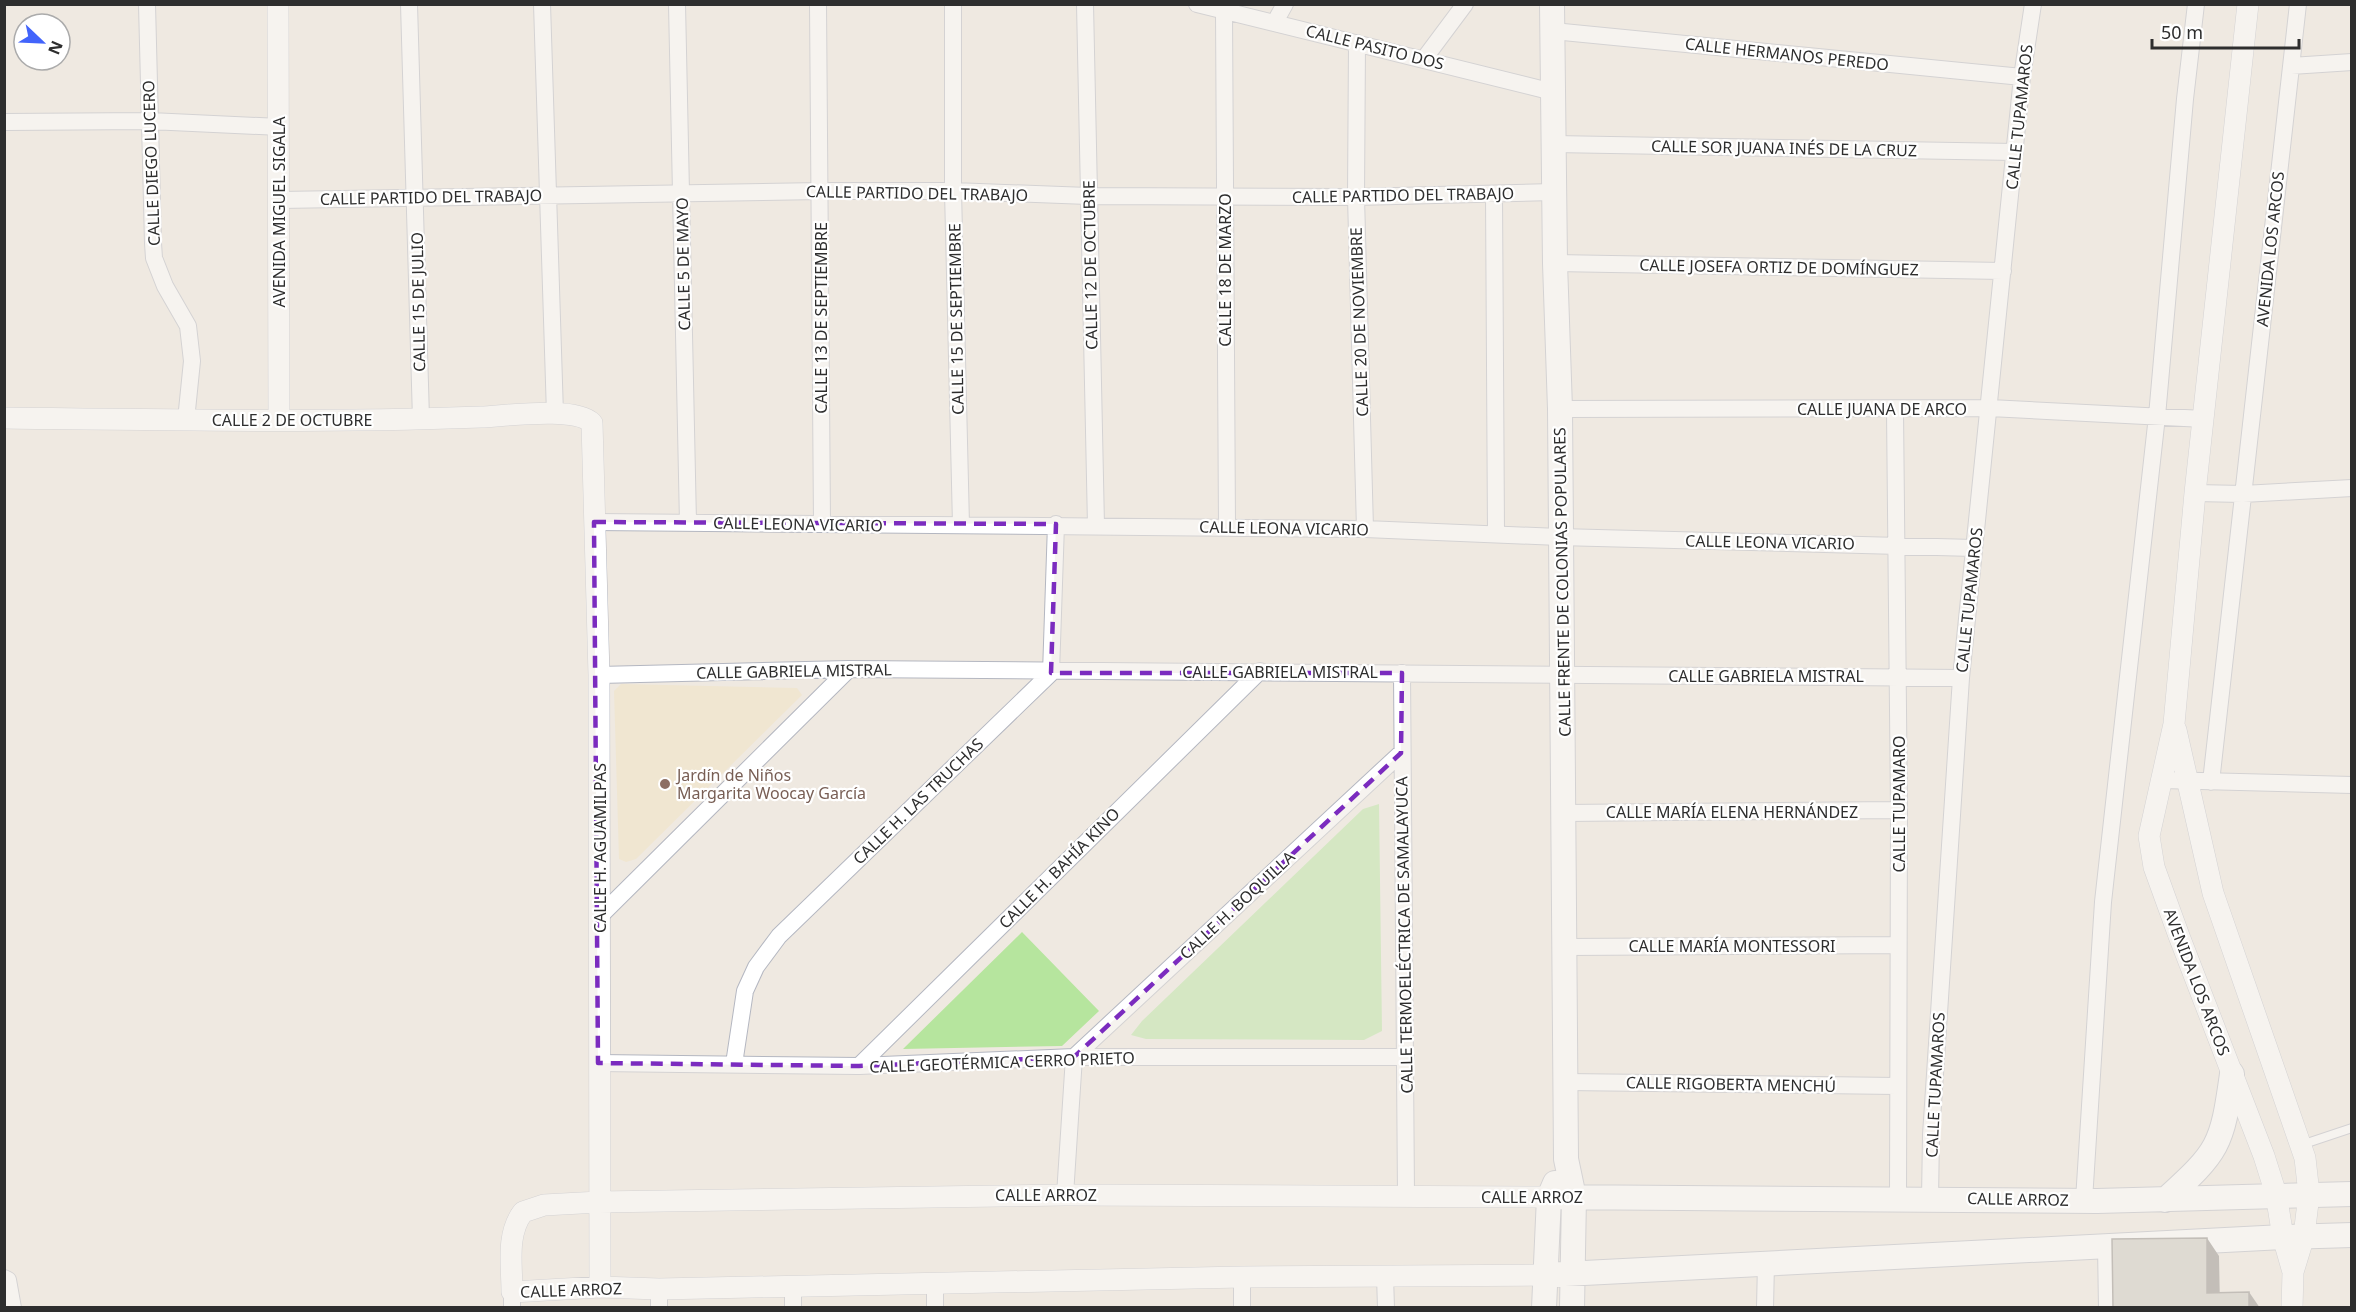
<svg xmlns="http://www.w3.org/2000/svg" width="2356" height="1312" viewBox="0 0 2356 1312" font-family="'Noto Sans',sans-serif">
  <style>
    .education { fill: #f0e6d1 }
    .green { fill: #b6e59e }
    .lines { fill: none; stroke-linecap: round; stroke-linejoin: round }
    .service-casing { stroke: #b4b7c1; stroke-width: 10 }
    .minor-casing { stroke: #b4b7c1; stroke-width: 18 }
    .tertiary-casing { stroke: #b4b7c1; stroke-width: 22 }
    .secondary-casing { stroke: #b4b7c1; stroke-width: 26 }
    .service { stroke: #fff; stroke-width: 8 }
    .minor { stroke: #fff; stroke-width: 16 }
    .tertiary { stroke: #fff; stroke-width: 21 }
    .secondary { stroke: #fff; stroke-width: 24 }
    .shaded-wall { fill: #8e8b86 }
    .building { fill: #cbc7bf; stroke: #8e8b86; stroke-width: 1.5 }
    .marked { fill: none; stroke: #7b2cbf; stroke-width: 4.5; stroke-dasharray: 12 8; stroke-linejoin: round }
    .education-dot { fill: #8d6e63; stroke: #fff; stroke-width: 2 }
    .labels { text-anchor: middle; stroke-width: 4.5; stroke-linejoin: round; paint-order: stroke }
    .street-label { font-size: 16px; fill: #2e2e2e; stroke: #fff }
    .education-label { font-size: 16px; fill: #785e54; stroke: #fff; text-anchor: start }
  </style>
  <rect width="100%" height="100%" fill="#efe9e1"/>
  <path class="education" d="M621 684 797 688 802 695 636 859 626 862 619 859 614 691Z"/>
  <path class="green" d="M1379 804 1382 1031 1364 1040 1146 1039 1131 1035 1142 1021 1363 809Z
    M1022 932 1099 1011 1062 1046 903 1049Z"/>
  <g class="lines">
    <defs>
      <path id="service" d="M2301 1145 2352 1128"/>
      <path id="minor" d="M147 4 153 243 154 258 165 286 188 326 192 361 186 420
        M409 4 421 419
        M542 4 555 414
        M677 4 688 523
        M818 4 822 524
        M953 4V191L961 525
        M1085 4 1096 526
        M1197 4 1553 92
        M1224 12 1227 527
        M1275 22 1285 4
        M1553 31 2022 77
        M1357 43 1356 197 1365 529
        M1424 59 1465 4
        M2291 66 2352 62
        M4 122 150 121 280 127
        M1554 144 2015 152
        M1494 194 1496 534
        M280 200 821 191H953L1088 196 1356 197 1554 192
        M1555 263 2003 271
        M1560 409 1990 408 2204 419
        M1895 410 1899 810 1898 1198
        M2195 493 2243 494 2352 488
        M594 522 1365 529 1559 537 1974 548
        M1402 673 1406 1196
        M599 675 849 669 1961 678
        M2162 780 2352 785
        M2211 782 2298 4
        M1564 813 1899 810
        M601 915 849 669
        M1566 947 1898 945
        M598 1063 859 1066 1074 1057H1406
        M734 1064 745 991 756 967 779 936 1051 673 1056 524
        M859 1066 1260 671
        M1565 1082 1897 1086
        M1065 1195 1074 1057 1401 753
        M1930 1199 1931 1135 1961 678 2022 77 2033 4
        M2084 1200 2103 902 2157 416 2185 99 2196 4
        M2106 1246 2107 1308
        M1385 1276 1386 1308
        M1242 1277V1308
        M4 1278 8 1280 13 1308
        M935 1282V1308
        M793 1285V1308
        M512 1308V1292
        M659 1308V1289
        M1765 1308 1766 1263"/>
      <path id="tertiary" d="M278 4 279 420
        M2248 4 2195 493 2174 724 2149 836 2154 867 2179 936 2264 1156 2276 1194 2283 1237 2293 1272
        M4 418C163 420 322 423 481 417 506 416 575 406 592 423L599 675 600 1287
        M2176 730 2213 893 2305 1158 2309 1194 2304 1236 2293 1272 2292 1308
        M1545 1275 1242 1277 659 1289 600 1287 512 1292C512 1265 506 1234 523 1212L544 1205 599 1202 1065 1195 1549 1197"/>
      <path id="secondary" d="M1552 4 1555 263 1560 409 1566 1159 1574 1197 1572 1308
        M1549 1197 2097 1201 2352 1194
        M2165 1200C2219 1151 2222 1146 2232 1074
        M1545 1275 2283 1237 2352 1235
        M1544 1308 1549 1197 1555 1183"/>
    </defs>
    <use href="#service" class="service-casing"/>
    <use href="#minor" class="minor-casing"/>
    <use href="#tertiary" class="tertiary-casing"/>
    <use href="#secondary" class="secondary-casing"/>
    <use href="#service" class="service"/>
    <use href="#minor" class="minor"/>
    <use href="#tertiary" class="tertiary"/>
    <use href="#secondary" class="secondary"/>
  </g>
  <path class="shaded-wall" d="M2207 1238 2219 1256 2220 1308 2207 1293Z
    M2249 1292 2260 1308H2249Z"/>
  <path class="building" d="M2207 1238V1293L2249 1292V1308H2113L2112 1239Z"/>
  <path d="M0 0H2356V1312H0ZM594 522 1056 524 1051 673H1402L1401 753 1074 1057 859 1066 598 1063Z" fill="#efe9e1" fill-opacity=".55" fill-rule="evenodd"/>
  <path class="marked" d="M594 522 1056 524 1051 673H1402L1401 753 1074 1057 859 1066 598 1063Z"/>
  <circle class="education-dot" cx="665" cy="784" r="6"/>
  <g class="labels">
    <g class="street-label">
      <text transform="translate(1375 47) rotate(14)" y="6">CALLE PASITO DOS</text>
      <text transform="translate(1787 54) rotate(6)" y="6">CALLE HERMANOS PEREDO</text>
      <text transform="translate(2019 117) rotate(-84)" y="6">CALLE TUPAMAROS</text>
      <text transform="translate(1784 148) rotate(1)" y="6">CALLE SOR JUANA INÉS DE LA CRUZ</text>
      <text transform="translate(151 163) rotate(-92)" y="6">CALLE DIEGO LUCERO</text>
      <text transform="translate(917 193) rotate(1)" y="6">CALLE PARTIDO DEL TRABAJO</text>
      <text transform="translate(1403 195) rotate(-1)" y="6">CALLE PARTIDO DEL TRABAJO</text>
      <text transform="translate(431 197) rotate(-1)" y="6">CALLE PARTIDO DEL TRABAJO</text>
      <text transform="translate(279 212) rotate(-90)" y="6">AVENIDA MIGUEL SIGALA</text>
      <text transform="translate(2270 249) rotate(-84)" y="6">AVENIDA LOS ARCOS</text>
      <text transform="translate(683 264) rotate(-91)" y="6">CALLE 5 DE MAYO</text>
      <text transform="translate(1090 265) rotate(-91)" y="6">CALLE 12 DE OCTUBRE</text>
      <text transform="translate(1779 267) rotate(1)" y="6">CALLE JOSEFA ORTIZ DE DOMÍNGUEZ</text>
      <text transform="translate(1225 270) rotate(-90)" y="6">CALLE 18 DE MARZO</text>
      <text transform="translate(418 302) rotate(-91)" y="6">CALLE 15 DE JULIO</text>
      <text transform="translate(821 318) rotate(-90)" y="6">CALLE 13 DE SEPTIEMBRE</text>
      <text transform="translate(956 319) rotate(-91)" y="6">CALLE 15 DE SEPTIEMBRE</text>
      <text transform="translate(1359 322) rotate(-92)" y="6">CALLE 20 DE NOVIEMBRE</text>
      <text x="1882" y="415">CALLE JUANA DE ARCO</text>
      <text x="292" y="426">CALLE 2 DE OCTUBRE</text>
      <text transform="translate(798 524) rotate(1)" y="6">CALLE LEONA VICARIO</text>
      <text transform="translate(1284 528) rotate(1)" y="6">CALLE LEONA VICARIO</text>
      <text transform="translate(1770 542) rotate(1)" y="6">CALLE LEONA VICARIO</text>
      <text transform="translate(1562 582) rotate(-91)" y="6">CALLE FRENTE DE COLONIAS POPULARES</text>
      <text transform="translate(1969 600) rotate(-84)" y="6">CALLE TUPAMAROS</text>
      <text transform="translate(794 671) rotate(-1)" y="6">CALLE GABRIELA MISTRAL</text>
      <text x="1280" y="678">CALLE GABRIELA MISTRAL</text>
      <text x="1766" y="682">CALLE GABRIELA MISTRAL</text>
      <text transform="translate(918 801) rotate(-44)" y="6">CALLE H. LAS TRUCHAS</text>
      <text transform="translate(1899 804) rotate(-90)" y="6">CALLE TUPAMARO</text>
      <text x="1732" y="818">CALLE MARÍA ELENA HERNÁNDEZ</text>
      <text transform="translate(600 848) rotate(-90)" y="6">CALLE H. AGUAMILPAS</text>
      <text transform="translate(1059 868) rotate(-45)" y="6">CALLE H. BAHÍA KINO</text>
      <text transform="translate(1237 905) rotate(-43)" y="6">CALLE H. BOQUILLA</text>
      <text transform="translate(1404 935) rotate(-91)" y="6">CALLE TERMOELÉCTRICA DE SAMALAYUCA</text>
      <text x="1732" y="952">CALLE MARÍA MONTESSORI</text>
      <text transform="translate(2197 982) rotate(69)" y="6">AVENIDA LOS ARCOS</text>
      <text transform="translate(1002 1062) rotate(-2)" y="6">CALLE GEOTÉRMICA CERRO PRIETO</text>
      <text transform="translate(1731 1084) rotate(1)" y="6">CALLE RIGOBERTA MENCHÚ</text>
      <text transform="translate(1935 1085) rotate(-87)" y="6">CALLE TUPAMAROS</text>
      <text x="1046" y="1201">CALLE ARROZ</text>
      <text x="1532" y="1203">CALLE ARROZ</text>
      <text transform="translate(2018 1199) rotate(1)" y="6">CALLE ARROZ</text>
      <text transform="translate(571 1290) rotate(-2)" y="6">CALLE ARROZ</text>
    </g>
    <g class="education-label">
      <text x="677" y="781">Jardín de Niños<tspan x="677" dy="18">Margarita Woocay García</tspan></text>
    </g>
  </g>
  <rect width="2356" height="1312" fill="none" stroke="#2e2e2e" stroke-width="12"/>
  <g transform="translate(42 42) rotate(113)"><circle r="28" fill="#ffffff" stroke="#ababab" stroke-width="1.5"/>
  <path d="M0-4.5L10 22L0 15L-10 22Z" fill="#4264fb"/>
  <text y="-9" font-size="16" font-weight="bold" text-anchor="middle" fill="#2e2e2e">N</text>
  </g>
  <path d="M2152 39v9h147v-9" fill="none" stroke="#2e2e2e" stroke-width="3"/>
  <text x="2161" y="39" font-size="18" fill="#2e2e2e" stroke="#ffffff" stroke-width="4.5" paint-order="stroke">50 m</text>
</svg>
